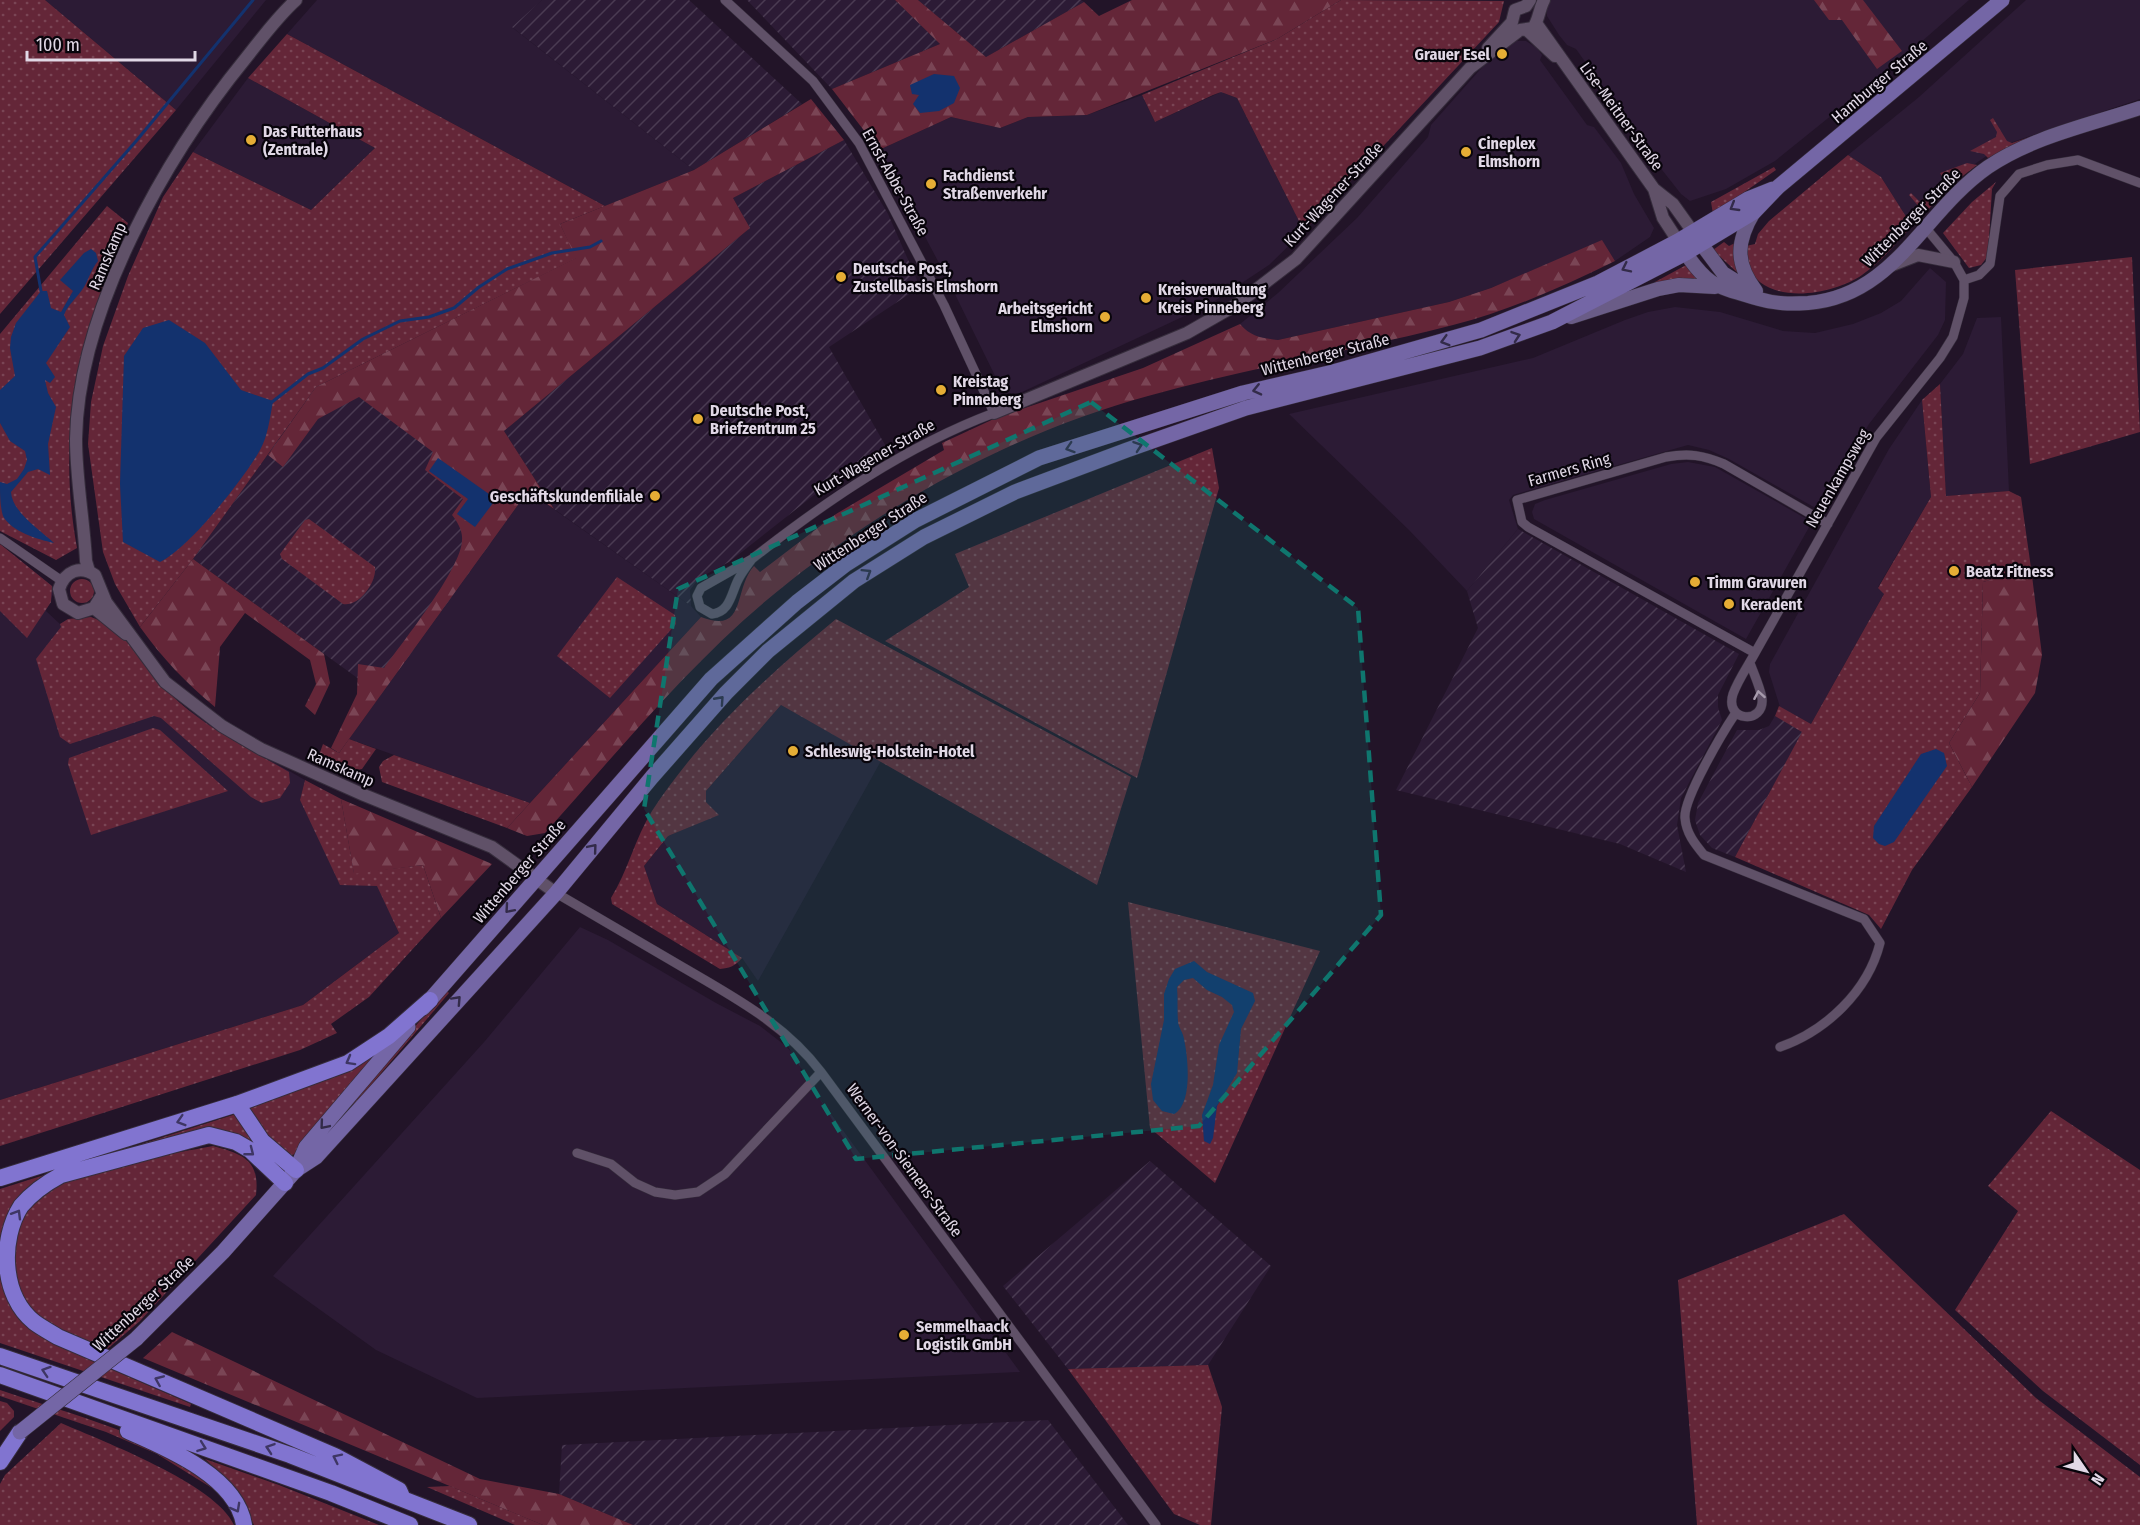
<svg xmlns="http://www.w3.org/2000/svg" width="2140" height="1525" viewBox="0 0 2140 1525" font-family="'Fira Sans Condensed',sans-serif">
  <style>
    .built { fill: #2c1b35 }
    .industrial { fill: url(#industrial-furrows) }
    .grass { fill: url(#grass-dots) }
    .forest { fill: url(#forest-firs) }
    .water { fill: #13326e }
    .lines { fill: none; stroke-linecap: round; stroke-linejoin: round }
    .stream { stroke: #13326e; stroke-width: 3 }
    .minor-casing { stroke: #362d3c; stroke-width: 10 }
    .tertiary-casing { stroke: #362d3c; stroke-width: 14 }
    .secondary-casing { stroke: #362d3c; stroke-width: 15 }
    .primary-casing { stroke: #362d3c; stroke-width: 16 }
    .motorway-casing { stroke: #362d3c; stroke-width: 18 }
    .minor { stroke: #605168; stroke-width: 9 }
    .tertiary { stroke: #605168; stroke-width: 12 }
    .secondary { stroke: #6a5c87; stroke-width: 14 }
    .primary { stroke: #7466a6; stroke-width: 15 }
    .motorway { stroke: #8174d0; stroke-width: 16 }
    .primary-bridge-casing { stroke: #362d3c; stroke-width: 16; stroke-linecap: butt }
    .primary-bridge { stroke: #7466a6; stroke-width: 15 }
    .oneway { stroke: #332b49 }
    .oneway2 { stroke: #a79bad }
    .oneway3 { stroke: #3e3664 }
    .marked { fill: #0f766e; fill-opacity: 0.2; stroke: #0f766e; stroke-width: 4.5; stroke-dasharray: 12 8; stroke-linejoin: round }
    .poi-dot { fill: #e5ad35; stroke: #08040b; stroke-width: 2 }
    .labels { text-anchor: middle; stroke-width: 4.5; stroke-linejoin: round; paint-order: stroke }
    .poi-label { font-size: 16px; font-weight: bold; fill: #e1d8e6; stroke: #08040b; text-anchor: start }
    .street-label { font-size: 16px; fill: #e1d8e6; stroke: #08040b }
  </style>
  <defs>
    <pattern id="industrial-furrows" width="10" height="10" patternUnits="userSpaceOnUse" patternTransform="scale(1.5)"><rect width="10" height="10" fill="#2c1b35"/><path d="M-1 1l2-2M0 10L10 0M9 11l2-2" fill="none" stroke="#4a3b52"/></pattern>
    <pattern id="grass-dots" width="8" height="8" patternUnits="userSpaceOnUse" patternTransform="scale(1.5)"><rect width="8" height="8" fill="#642638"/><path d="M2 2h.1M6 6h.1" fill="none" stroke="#7a4555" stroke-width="1.8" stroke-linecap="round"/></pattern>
    <pattern id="forest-firs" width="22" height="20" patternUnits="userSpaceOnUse" patternTransform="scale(1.5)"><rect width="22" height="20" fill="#642638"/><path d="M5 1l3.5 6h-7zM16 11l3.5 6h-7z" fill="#7a4555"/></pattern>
  </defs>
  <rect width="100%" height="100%" fill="#221428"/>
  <path class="built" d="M45 0H266L176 110Z
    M317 0H542L513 28 694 170 605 206 287 34Z
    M1551 0H1969L1904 57 1775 161 1726 189 1690 201 1681 194 1659 166 1576 49 1567 45 1559 35 1547 16V6Z
    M2026 0H2140V99L2001 146 1966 170 1912 226 1881 177 1848 155 1919 97Z
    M1512 41H1526L1537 48 1542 55 1540 60 1587 125 1594 127 1621 163 1634 194 1654 228 1650 237 1615 261 1602 241 1491 288 1449 302 1278 340 1258 338 1248 333 1240 324 1278 293 1357 218 1428 137 1431 125 1493 55Z
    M248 78 375 148 311 210 193 152Z
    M1221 92 1237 98 1304 231 1269 265 1210 304 1020 393H1009L1001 388 948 280 879 150 951 117 1000 128 1028 117 1087 115 1142 95 1155 122Z
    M1930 268 1946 282 1945 320 1938 335 1869 424 1819 510 1729 459 1709 450 1688 445 1513 495 1509 500 1518 529 1467 591 1409 530 1289 414 1533 358 1625 320 1648 312 1675 307 1720 312 1783 331 1815 333 1853 324 1881 313 1901 301Z
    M2001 317 2009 491 1946 496 1940 384 1963 354 1977 318Z
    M1922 400 1931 497 1878 587 1884 594 1811 724 1780 707 1769 672 1770 664 1889 449Z
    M1688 462 1715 467 1812 522 1746 639 1534 519 1532 512 1535 504 1545 500 1671 464Z
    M528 491 691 606 701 617 530 803 349 739Z
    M0 544 52 586 53 594 46 611 60 624 68 619 91 617 135 653 159 684 182 705 219 731 305 780 300 800 378 886 399 933 303 1005 0 1100Z
    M781 705 881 761 758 981 742 958 657 904 644 866 668 836 718 815 706 802V791Z
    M580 927 608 940 716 1003 760 1026 787 1047 800 1062 801 1073 1020 1372 477 1398 376 1350 273 1276 485 1041Z"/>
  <path class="industrial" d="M542 0H689L802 104 694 170 512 27Z
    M747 0H895L940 44 832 89Z
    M918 0H1081L1084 2 986 57Z
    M844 140 888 214 920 287 829 347 888 450 818 492 729 562 699 578 690 590 691 606 554 509 504 431 750 228 733 198Z
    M356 367 528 491 381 695 193 559 316 387Z
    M1518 529 1739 654 1718 695V707L1722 720 1681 798 1677 825 1686 872 1620 844 1396 790 1478 628 1467 591Z
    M1775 716 1803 731 1735 857 1712 848 1700 835 1695 820 1698 803 1737 730H1759L1769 726Z
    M1150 1161 1271 1266 1208 1365 1068 1369 1003 1286Z
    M1048 1420 1128 1525H633L559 1494 562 1445Z"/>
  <path class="grass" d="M0 0H45L176 110 0 314Z
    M1341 0 1504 1 1499 22 1304 231 1237 98 1221 92 1213 95 1155 122 1142 95 1277 39Z
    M287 34 605 206 560 224 577 258 316 387 193 559 140 627 115 584 103 552 88 444 91 402 103 346 128 276 163 197 193 152 311 210 375 148 248 78Z
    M1993 118 2007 141 2012 143 2071 123 1988 158 1984 154 1970 151 1996 137 1997 132 1990 120Z
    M1848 155 1881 177 1912 226C1896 243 1882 261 1862 275 1833 295 1764 308 1747 264 1745 259 1746 251 1746 246L1755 244 1758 234 1769 221Z
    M1967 163 1977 165 1946 189 1928 210 1920 208 1909 195 1911 193 1920 202 1944 180 1940 173Z
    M1774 167 1776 170 1713 214 1711 202Z
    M1996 182 1992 189 1988 256 1981 265 1969 268 1943 233 1972 202Z
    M107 206 128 223C82 332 55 428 77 548L56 560 0 531V334Z
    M1724 242 1729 246 1737 242 1742 277 1713 250Z
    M2132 257 2140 432 2030 464 2015 270Z
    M1688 264 1699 281 1655 283V282Z
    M1940 384 1946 496 2009 491 2021 497 2031 568 1983 582 1980 693 1949 743 1972 787 1912 870 1881 929 1869 915 1735 857 1802 732 1775 716 1779 706 1811 724 1884 594 1878 588 1931 497 1922 400Z
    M1212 448 1219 488 1137 778 885 641 969 587 955 554Z
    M309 519 375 567C377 582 359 607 343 604L282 559 280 554 305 520Z
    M0 544 52 586 51 602 27 638 0 611Z
    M617 577 675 615 676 624 610 698 557 656Z
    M70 591a12 12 0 1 1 24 0a12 12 0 1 1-24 0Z
    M91 617C130 630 150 677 180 703 212 731 253 751 289 772L290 783 280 798 262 803 251 797 161 718 154 716 70 744 60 737 36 659 61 627 60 624 68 619Z
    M836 619 1131 777 1097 885 781 705 706 791V802L719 815 668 836 644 866 657 904 742 958C735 966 730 968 720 969L612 904 611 898C628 871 635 838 652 811 701 736 768 675 836 619Z
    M153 728 160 730 228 791 91 835 68 764 69 758Z
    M349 739 376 749 362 769 351 771 322 760 319 755 323 744 339 753Z
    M394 755 530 803 507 828 382 782 379 767 383 761Z
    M305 780 341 799 354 873 423 865 441 918 369 997 331 1024 337 1033 300 1050 0 1146V1100L303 1005 399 933 377 886 340 885 300 800Z
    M1128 902 1320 951 1215 1183 1150 1128Z
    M446 990 449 993 315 1151 312 1148Z
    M374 1056 296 1154 287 1156 270 1143 247 1109 348 1072Z
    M2051 1111 2140 1170V1465L2043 1391 1955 1310 2018 1211 1988 1186Z
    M236 1114 262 1146 229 1133 49 1178 0 1246V1189Z
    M213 1146C244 1154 260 1161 256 1195L140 1321 105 1351C66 1334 11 1315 12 1264 12 1253 9 1237 13 1227 37 1170 158 1157 213 1146Z
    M1844 1214 2036 1398 2140 1477V1525H1697L1678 1280Z
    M0 1271 5 1292 58 1342 90 1360 191 1404 190 1407 0 1343Z
    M1208 1365 1222 1407 1211 1525H1200L1174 1514 1068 1369Z
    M0 1390C54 1409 140 1431 185 1463 197 1472 208 1483 220 1493L157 1454 106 1432 0 1396Z
    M0 1401 7 1403 14 1411V1417L0 1431Z
    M61 1423C102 1441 216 1484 234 1525H0V1484L5 1475Z
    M205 1459 279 1485 379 1525H254L235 1487Z
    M450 1486 543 1525H515L427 1487Z"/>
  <path class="forest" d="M895 0H918L986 57 1084 2 1099 16 1132 0H1341L1277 39 1087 115 1028 117 1000 128 951 117 879 150 832 89 940 44Z
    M1814 0H1863L1902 51 1877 69 1842 20H1829Z
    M811 99 844 140 733 198 750 228 504 431 554 509 528 491 339 753 331 748 357 694 358 664 384 668C402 643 462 568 462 540 463 531 457 521 452 515L463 499 425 470 433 452 359 397 318 419 283 467 268 455 316 387 576 258 560 224 694 170Z
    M1602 240 1615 261C1564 286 1509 311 1453 325 1352 351 1248 368 1148 396 1017 432 895 498 789 582 697 654 622 747 545 833L527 836 507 828 701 617C747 635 733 589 754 566L760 572 836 514 944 450 942 443 998 417 1143 368 1240 324C1251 337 1262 338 1278 340L1449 302 1491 288Z
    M193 559 324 654 330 683 315 715 305 706 316 684 310 660 245 613 220 647 215 707C186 683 162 658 140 627Z
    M2031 568 2042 655 2035 693 1972 787 1949 743 1980 693 1983 582Z
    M341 799 492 864 441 918 423 865 354 874Z
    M172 1332 480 1479 559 1494 633 1525H543L143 1358Z"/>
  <path class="water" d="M934 74 954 76 960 88 954 103 939 111 920 113 913 104 919 95 912 94 910 85Z
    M91 249 96 253 98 261C91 270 89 278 84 287 78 297 68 304 64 315L70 327 46 363 55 377 50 383 45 380 48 393 56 407 48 444 50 475 38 469 28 472 11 492C12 512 40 530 54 543 37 539 12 532 3 516 0 506 0 492 0 482L7 484 17 479 24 469 27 460 25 451 10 441 0 423V390L15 376 10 348 11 337 16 323 41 291H47L51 308 61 312 73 291 60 280 84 253Z
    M169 320 205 343 241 390 273 401C270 417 268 436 260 450 244 479 188 549 160 562L123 542 120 484 124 356 143 328Z
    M438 458 496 499 475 527 457 514 468 499 429 471Z
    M1936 749 1944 753 1947 766 1894 842 1885 846 1879 844 1873 838 1874 826 1921 754Z
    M1194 961 1207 972 1253 993 1255 1001 1241 1029 1237 1073 1217 1106 1213 1138 1210 1144 1204 1141 1202 1115 1213 1085 1219 1045 1234 1012 1232 1005 1222 997 1207 990 1193 978 1184 980 1177 987C1178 998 1177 1010 1178 1021 1178 1027 1183 1032 1184 1039 1188 1057 1193 1104 1174 1114L1162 1111 1153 1100 1151 1084 1164 1020V994L1169 979 1175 969Z"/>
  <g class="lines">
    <path class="stream" d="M41 291 35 257 137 140 253 0
      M272 402 308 374 323 368 363 339 400 321 429 317 454 308 479 287 507 269 552 253 590 247 601 241"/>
    <defs>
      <path id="minor" d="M725 0 813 81 859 143 944 305 994 413C906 446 826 501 752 559
        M1964 280 1979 275 1990 264 2000 196 2019 174 2047 165 2078 160 2140 183
        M0 538 62 581
        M752 559C747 566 742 572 738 580 731 594 730 612 712 614L700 607 697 596 701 588Z
        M1755 653 1528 527 1522 522 1517 500 1666 457C1689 453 1703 455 1724 464L1828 524
        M1750 663C1754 674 1760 687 1762 698 1765 725 1724 722 1733 694 1738 680 1748 666 1755 653L1876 438 1940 358 1953 337 1964 298V280L1954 262 1925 227
        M1735 714C1723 732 1683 799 1685 818 1686 833 1695 844 1704 855L1864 919 1880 943C1868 991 1826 1031 1780 1047
        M556 893C597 917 638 941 679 965 732 996 784 1023 821 1072L1156 1525
        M577 1153 611 1164 635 1183 655 1192 675 1195 698 1192 725 1174 821 1072"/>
      <path id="tertiary" d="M1536 23 1654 189 1673 204 1693 232
        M1528 31 1555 56
        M1488 48 1512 22 1515 10 1526 6 1530 0
        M1654 189 1663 218 1678 241
        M1890 266 1918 255 1954 262
        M994 413 1187 333 1236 305 1296 259 1470 68 1520 30 1533 28C1539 20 1539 9 1544 0
        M89 571 86 561C84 521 76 480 76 439 78 310 166 156 246 58 262 38 277 17 296 0
        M102 595 94 608 78 613 63 604 59 589C65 571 80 565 95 575L106 602 165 682 222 726 261 749 364 795 492 847 556 893
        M94 608 126 634"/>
      <path id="secondary" d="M1754 212C1736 242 1735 263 1756 291
        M1696 237 1723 273 1752 291
        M1680 245C1707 286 1713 286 1759 299 1776 304 1790 304 1808 303 1895 296 1923 212 1988 167 2032 137 2089 125 2140 108
        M1571 317 1658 289 1679 285 1715 287"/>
      <path id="primary" d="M423 1008 711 679 797 602 845 565 916 520 1039 458 1243 393 1333 372 1481 330 1598 283 1678 241 1748 199 1773 189
        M296 1170 306 1147 408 1027
        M136 1339 223 1252 296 1170 316 1157 556 893 652 777 726 693 768 651 854 581 924 537 1015 492 1127 450 1246 408 1480 348 1552 322 1686 253 1754 212 1778 187 2002 0"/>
      <path id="motorway" d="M237 1104 262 1141 296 1170
        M0 1178 237 1104 348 1063 389 1036 430 1000
        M285 1183 250 1150 236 1142 209 1135 61 1175C46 1183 33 1192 21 1206 0 1239 1 1295 34 1322 42 1328 50 1332 58 1337L335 1456 399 1490 403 1499
        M0 1356 290 1455 469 1525
        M0 1375 331 1493 410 1525
        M128 1431C167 1448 237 1477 244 1525
        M0 1462 20 1432"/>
    </defs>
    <use href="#minor" class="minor-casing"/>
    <use href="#tertiary" class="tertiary-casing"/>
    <use href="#secondary" class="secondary-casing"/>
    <use href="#primary" class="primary-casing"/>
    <use href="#motorway" class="motorway-casing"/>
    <use href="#minor" class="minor"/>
    <use href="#tertiary" class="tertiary"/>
    <use href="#secondary" class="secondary"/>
    <use href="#primary" class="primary"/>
    <use href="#motorway" class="motorway"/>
    <defs>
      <path id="primary-bridge" d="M20 1432 136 1339"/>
    </defs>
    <use href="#primary-bridge" class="primary-bridge-casing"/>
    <use href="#primary-bridge" class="primary-bridge"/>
  </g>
  <defs><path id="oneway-chevron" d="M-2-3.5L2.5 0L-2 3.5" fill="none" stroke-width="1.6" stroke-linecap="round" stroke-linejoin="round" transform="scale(1.5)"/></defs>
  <g class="oneway">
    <use href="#oneway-chevron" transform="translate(1734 207) rotate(149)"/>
    <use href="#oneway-chevron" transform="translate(1626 268) rotate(154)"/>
    <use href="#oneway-chevron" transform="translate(1516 336) rotate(-19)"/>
    <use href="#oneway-chevron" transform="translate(1445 341) rotate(164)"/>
    <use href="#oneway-chevron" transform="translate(1257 390) rotate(167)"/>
    <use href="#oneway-chevron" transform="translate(1138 446) rotate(-19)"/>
    <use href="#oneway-chevron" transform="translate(1070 448) rotate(162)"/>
    <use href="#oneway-chevron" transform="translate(867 573) rotate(-32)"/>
    <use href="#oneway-chevron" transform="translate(720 700) rotate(-48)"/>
    <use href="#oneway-chevron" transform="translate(593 848) rotate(-50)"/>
    <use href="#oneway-chevron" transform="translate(509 909) rotate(131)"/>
    <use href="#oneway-chevron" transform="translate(457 1000) rotate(-47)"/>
    <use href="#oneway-chevron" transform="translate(324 1125) rotate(130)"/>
  </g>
  <use class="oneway2" href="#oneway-chevron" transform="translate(1759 695) rotate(-100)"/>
  <g class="oneway3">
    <use href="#oneway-chevron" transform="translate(350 1061) rotate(151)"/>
    <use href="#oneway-chevron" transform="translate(181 1121) rotate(163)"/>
    <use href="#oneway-chevron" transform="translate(250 1152) rotate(38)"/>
    <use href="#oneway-chevron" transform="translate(17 1214) rotate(-59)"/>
    <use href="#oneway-chevron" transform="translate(46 1371) rotate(-162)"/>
    <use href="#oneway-chevron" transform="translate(159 1380) rotate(-157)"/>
    <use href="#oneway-chevron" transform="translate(202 1447) rotate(20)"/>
    <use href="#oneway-chevron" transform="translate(270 1448) rotate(-161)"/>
    <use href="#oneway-chevron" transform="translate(337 1458) rotate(-154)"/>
    <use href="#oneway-chevron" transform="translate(236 1508) rotate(61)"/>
  </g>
  <path class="marked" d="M1091 402 1358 608 1381 915 1199 1126 856 1159 644 809 678 589Z"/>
  <g class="poi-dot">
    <circle cx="1502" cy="54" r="6"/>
    <circle cx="251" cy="140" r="6"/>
    <circle cx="1466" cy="152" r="6"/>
    <circle cx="931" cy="184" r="6"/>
    <circle cx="841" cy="277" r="6"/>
    <circle cx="1146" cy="298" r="6"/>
    <circle cx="1105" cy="317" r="6"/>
    <circle cx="941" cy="390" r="6"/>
    <circle cx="698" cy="419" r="6"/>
    <circle cx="655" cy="496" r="6"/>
    <circle cx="1954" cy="571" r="6"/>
    <circle cx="1695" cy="582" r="6"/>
    <circle cx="1729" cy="604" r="6"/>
    <circle cx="793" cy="751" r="6"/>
    <circle cx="904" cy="1335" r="6"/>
  </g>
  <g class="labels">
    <g class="poi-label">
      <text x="1490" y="60" text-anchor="end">Grauer Esel</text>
      <text x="263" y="137">Das Futterhaus<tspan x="263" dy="18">(Zentrale)</tspan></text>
      <text x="1478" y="149">Cineplex<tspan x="1478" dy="18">Elmshorn</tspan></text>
      <text x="943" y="181">Fachdienst<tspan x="943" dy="18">Straßenverkehr</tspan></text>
      <text x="853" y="274">Deutsche Post,<tspan x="853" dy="18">Zustellbasis Elmshorn</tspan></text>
      <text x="1158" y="295">Kreisverwaltung<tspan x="1158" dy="18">Kreis Pinneberg</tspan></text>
      <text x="1093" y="314" text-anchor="end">Arbeitsgericht<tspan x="1093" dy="18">Elmshorn</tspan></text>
      <text x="953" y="387">Kreistag<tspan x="953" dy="18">Pinneberg</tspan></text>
      <text x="710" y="416">Deutsche Post,<tspan x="710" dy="18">Briefzentrum 25</tspan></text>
      <text x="643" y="502" text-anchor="end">Geschäftskundenfiliale</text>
      <text x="1966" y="577">Beatz Fitness</text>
      <text x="1707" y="588">Timm Gravuren</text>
      <text x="1741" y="610">Keradent</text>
      <text x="805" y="757">Schleswig-Holstein-Hotel</text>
      <text x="916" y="1332">Semmelhaack<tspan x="916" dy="18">Logistik GmbH</tspan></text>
    </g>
    <g class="street-label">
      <text transform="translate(1879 81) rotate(-40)" y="6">Hamburger Straße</text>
      <text transform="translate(1622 116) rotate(54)" y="6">Lise-Meitner-Straße</text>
      <text transform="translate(896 182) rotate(61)" y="6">Ernst-Abbe-Straße</text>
      <text transform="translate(1333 194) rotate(-47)" y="6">Kurt-Wagener-Straße</text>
      <text transform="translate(1911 217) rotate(-45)" y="6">Wittenberger Straße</text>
      <text transform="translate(107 256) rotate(-67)" y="6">Ramskamp</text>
      <text transform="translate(1325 354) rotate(-14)" y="6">Wittenberger Straße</text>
      <text transform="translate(874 457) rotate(-30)" y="6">Kurt-Wagener-Straße</text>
      <text transform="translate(1569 469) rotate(-16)" y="6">Farmers Ring</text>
      <text transform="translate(1837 478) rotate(-60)" y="6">Neuenkampsweg</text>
      <text transform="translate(870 531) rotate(-33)" y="6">Wittenberger Straße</text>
      <text transform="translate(341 767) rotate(24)" y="6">Ramskamp</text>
      <text transform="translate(519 871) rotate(-49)" y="6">Wittenberger Straße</text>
      <text transform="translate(905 1160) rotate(54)" y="6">Werner-von-Siemens-Straße</text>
      <text transform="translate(143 1303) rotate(-43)" y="6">Wittenberger Straße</text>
    </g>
  </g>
  <g transform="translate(2086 1471) rotate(125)" stroke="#08040b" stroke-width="4.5" paint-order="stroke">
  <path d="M0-4.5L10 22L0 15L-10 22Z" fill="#e1d8e6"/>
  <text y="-9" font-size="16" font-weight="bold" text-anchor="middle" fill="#e1d8e6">N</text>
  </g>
  <path d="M27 51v9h168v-9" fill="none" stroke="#e1d8e6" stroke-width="3"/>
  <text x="36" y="51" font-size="18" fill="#e1d8e6" stroke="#08040b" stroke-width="4.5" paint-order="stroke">100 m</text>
</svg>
